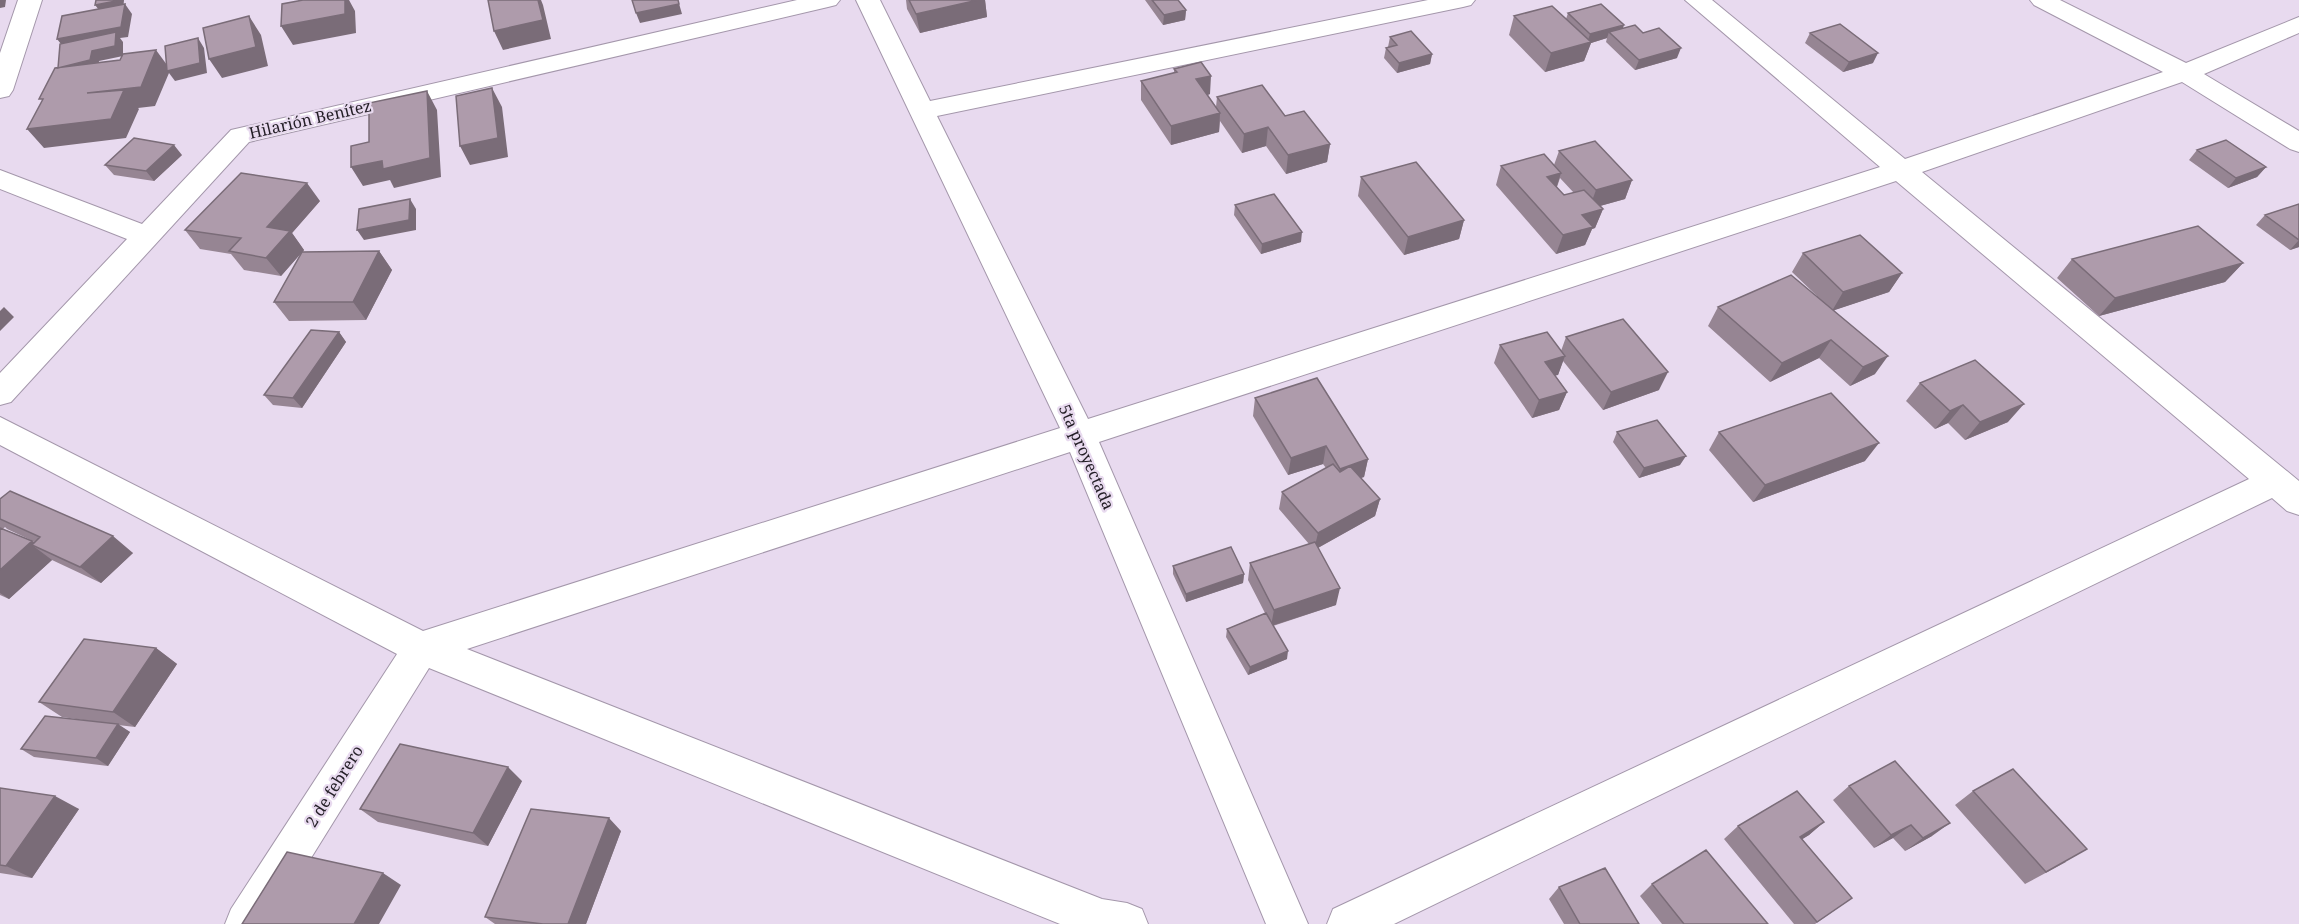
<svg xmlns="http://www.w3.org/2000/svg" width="2299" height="924" viewBox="0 0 2299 924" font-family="'Noto Serif',serif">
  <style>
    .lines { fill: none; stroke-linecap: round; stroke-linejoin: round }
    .minor-casing { stroke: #a497ab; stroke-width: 2 }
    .minor { fill: #fff; fill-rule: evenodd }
    .wall { fill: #968593; fill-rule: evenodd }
    .shaded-wall { fill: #7a6c78 }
    .building { fill: #ae9bab; stroke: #7a6c78; stroke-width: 1.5 }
    .labels { text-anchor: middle; stroke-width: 4.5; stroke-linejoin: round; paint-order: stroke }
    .street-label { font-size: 16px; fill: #231e26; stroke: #e8daef }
  </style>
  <rect width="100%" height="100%" fill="#e8daef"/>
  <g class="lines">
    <defs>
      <path id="minor" d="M18 0H42L13 90 9 96 0 98V53Z
        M797 0H840L836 5 828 7 249 142 11 402 0 405V373L127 239 0 189V170L142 224 231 130Z
        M856 0H880L930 101 1428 0H1475L1471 5 1463 7 937 116 1088 419 1880 167 1685 0H1712L1905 159 2163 72 2034 5 2030 0H2060L2186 63 2299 17V33L2204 74 2299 131V152L2290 149 2182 82 1922 172 2299 481V515L2287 511 2272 498 1394 924H1327L1333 909 2249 479 1896 181 1099 442 1308 924H1266L1070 452 467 649 1102 899 1127 903 1142 909 1148 924H1060L429 668 270 924H225L231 909 397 654 0 445V417L423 631 1060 428Z"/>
    </defs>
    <use href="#minor" class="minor-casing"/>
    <use href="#minor" class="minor"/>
  </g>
  <path class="wall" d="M906 0H985L987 17 920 33 907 9Z
    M1145 0H1178L1186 10 1185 20 1163 25Z
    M1568 13 1623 28 1643 33 1677 58 1635 70 1606 42 1607 38 1591 43 1584 61 1545 72 1509 35 1514 16 1566 19Z
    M1810 33 1873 63 1843 72 1805 43Z
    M1390 37 1432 54 1430 64 1397 73 1384 58 1386 48 1388 47Z
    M1174 69 1210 94 1208 95 1216 107 1217 97 1285 116 1330 144 1327 162 1286 174 1266 146 1242 153 1220 121 1219 132 1171 145 1141 100V81L1174 73Z
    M2197 150 2266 167 2257 177 2228 188 2189 160Z
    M1559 151 1632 180 1625 199 1600 206 1603 209 1595 228 1592 229 1585 245 1556 254 1496 185 1501 166 1554 165ZM1560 178 1574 193 1564 195 1557 187Z
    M182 155 154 181 114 175 105 165Z
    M1361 177 1464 220 1459 239 1404 255 1358 196Z
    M320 201 292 233 304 250 303 252 379 251 392 270 366 320 289 321 274 302 302 252 281 276 244 270 231 254 200 249 185 230Z
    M2299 204V247L2290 250 2256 225 2265 215Z
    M1235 205 1301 242 1261 254 1234 215Z
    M1803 253 1902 273 1889 292 1834 310 1875 374 1850 386 1819 358 1770 382 1708 326 1718 307 1817 296 1792 272Z
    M2072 259 2243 263 2225 282 2099 316 2057 278Z
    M339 332 346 342 302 408 273 405 264 395Z
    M1566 337 1659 390 1603 410 1563 361 1558 375H1555L1567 392 1559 410 1532 418 1494 363 1500 345 1561 351Z
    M1920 383 2008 422 1965 440 1948 423 1935 429 1906 401Z
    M1255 398 1368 459 1364 477 1360 478 1380 499 1375 516 1318 548 1336 605 1273 626 1287 659 1248 675 1226 637 1227 629 1265 613 1248 580 1250 563 1309 544 1279 509 1282 492 1326 468 1323 464 1288 475 1253 416Z
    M1617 432 1680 465 1639 478 1613 442Z
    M1719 432 1865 461 1753 502 1709 450Z
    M0 499 133 553 101 583 52 560 9 599 0 595ZM5 527 7 529 35 542 3 529Z
    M1173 566 1244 574 1243 583 1186 602 1173 574Z
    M156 648 177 664 135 727 118 725 130 732 108 766 34 757 21 749 111 724 62 717 39 702Z
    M522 781 488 846 378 822 360 809Z
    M1849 786 1932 836 1905 851 1893 838 1874 848 1833 800Z
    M0 788 79 809 32 878 0 873Z
    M1973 791 2066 862 2025 884 1955 805Z
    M1824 822 1809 835 1802 839 1852 898 1815 924H1794L1724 839 1738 826Z
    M621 831 586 924H495L485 917Z
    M1652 884 1768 924H1662L1640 896Z
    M1559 887 1639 924H1564L1549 899Z"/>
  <path class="shaded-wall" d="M0 0H6L5 7 0 8Z
    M116 0H124L123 11 103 15 95 5Z
    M345 0H349L355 11 356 33 293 45 281 26Z
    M538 0H541L543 5 551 39 503 50 494 31Z
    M678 0 682 14 640 23 636 13Z
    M978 0H985L987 17 920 33 916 14Z
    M125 4 132 14 128 37 120 38 123 42V56L99 61 98 70 58 68 92 51 65 49 57 39Z
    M1186 10 1185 20 1163 25 1164 15Z
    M249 16 261 35 268 66 222 78 209 59Z
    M1624 25 1621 35 1609 32 1607 38 1591 43 1584 61 1545 72 1551 53 1587 43 1590 34Z
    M198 38 204 48 207 73 175 81 169 73 155 106 138 108 139 109 126 138 44 148 27 129 87 93 156 50 170 69Z
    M1681 48 1677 58 1635 70 1639 60Z
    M1878 53 1873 63 1843 72 1849 62Z
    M1432 54 1430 64 1397 73 1399 63Z
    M1211 76 1210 94 1195 98 1196 79Z
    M492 88 502 107 508 157 470 165 460 146Z
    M427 91 437 110 441 177 394 188 390 180 363 186 351 167Z
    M1220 113 1219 132 1171 145V126Z
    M1268 127 1266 146 1242 153 1244 134Z
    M1330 144 1327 162 1286 174 1288 155Z
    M174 145 182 155 154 181 146 171Z
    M2266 167 2257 177 2228 188 2236 178Z
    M1561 173 1555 192 1547 177Z
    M1632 180 1625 199 1589 209 1596 190Z
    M307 183 320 201 292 233 304 250 281 276 266 258 267 227Z
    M410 199 416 209V230L364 240 357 230Z
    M1603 209 1595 228 1592 229 1585 245 1556 254 1563 235 1582 215Z
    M1464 220 1459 239 1404 255 1408 237Z
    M1302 232 1301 242 1261 254 1262 244Z
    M2299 240V247L2290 250Z
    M379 251 392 270 366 320 353 302Z
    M2243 263 2225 282 2099 316 2115 298Z
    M1902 273 1889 292 1832 311 1843 292Z
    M4 307 14 317 0 331V311Z
    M339 332 346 342 302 408 293 398Z
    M1831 340 1819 358 1770 382 1782 363Z
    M1565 356 1558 375 1538 380 1545 362Z
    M1888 356 1875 374 1850 386 1863 367Z
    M1668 372 1659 390 1603 410 1611 392Z
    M1567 392 1559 410 1532 418 1539 400Z
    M2024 404 2008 422 1965 440 1980 422Z
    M1963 405 1948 423 1935 429 1950 411Z
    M1879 443 1865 461 1753 502 1765 485Z
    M1326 446 1323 464 1288 475 1291 458Z
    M1686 456 1680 465 1639 478 1644 468Z
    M1368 459 1364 477 1336 486 1340 469Z
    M1380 499 1375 516 1314 550 1318 533Z
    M113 536 133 553 101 583 80 567Z
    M32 541 46 551 32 545 52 560 9 599 0 593V570Z
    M1244 574 1243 583 1186 602V594Z
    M1340 588 1336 605 1271 626 1274 610Z
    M156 648 177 664 135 727 113 712Z
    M1288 651 1287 659 1248 675 1250 667Z
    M118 724 130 732 108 766 96 758Z
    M508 767 522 781 488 846 473 833Z
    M55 796 79 809 32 878 6 866Z
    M609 818 621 831 586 924H568Z
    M1824 822 1809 835 1785 850 1800 837Z
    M1950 823 1932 836 1905 851 1923 838Z
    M1911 825 1893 838 1874 848 1891 835Z
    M383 873 401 885 379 924H354Z"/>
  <path class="building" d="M96 0H116V1L95 5Z
    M303 0H345V14L281 26 282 4Z
    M488 0H538L543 20 494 31Z
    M632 0H678L679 4 636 13Z
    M909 0H978L916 14Z
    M1152 0H1178L1186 10 1164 15Z
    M125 4 121 27 57 39 62 16Z
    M1601 4 1624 25 1590 34 1568 13Z
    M1552 6 1591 42 1551 53 1514 16Z
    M249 16 256 47 209 59 203 28Z
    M1840 24 1878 53 1849 62 1810 33Z
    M1635 25 1643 33 1659 28 1681 48 1639 60 1609 32Z
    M1411 31 1432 54 1399 63 1386 48 1397 45 1390 37Z
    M116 32 115 46 92 51 90 60 58 68 60 44Z
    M198 38 200 63 167 71 165 46Z
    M156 50 141 87 87 93 124 90 111 119 27 129 43 99H39L55 68 120 60 123 54Z
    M1201 62 1211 76 1196 79 1220 113 1171 126 1141 81 1177 72 1174 69Z
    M1262 85 1285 116 1304 111 1330 144 1288 155 1268 127 1244 134 1217 97Z
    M492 88 498 138 460 146 456 96Z
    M427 91 430 158 383 169 382 161 351 167V146L369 142V103Z
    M134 138 174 145 146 171 105 165Z
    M2226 140 2266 167 2236 178 2197 150Z
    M1595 141 1632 180 1596 190 1559 151Z
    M1544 154 1561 173 1547 177 1564 195 1584 190 1603 209 1582 215 1593 227 1563 235 1501 166Z
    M1416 162 1464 220 1408 237 1361 177Z
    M241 173 307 183 267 227 290 231 266 258 229 251 241 238 185 230Z
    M1274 194 1302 232 1262 244 1235 205Z
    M410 199 409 220 357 230 359 209Z
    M2299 204V240L2265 215Z
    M2198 226 2243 263 2115 298 2072 259Z
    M1860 235 1902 273 1843 292 1803 253Z
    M379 251 353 302H274L302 252Z
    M1791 275 1888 356 1863 367 1831 340 1782 363 1718 307Z
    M1623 319 1668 372 1611 392 1566 337Z
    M311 330 339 332 293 398 264 395Z
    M1547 332 1565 356 1545 362 1567 392 1539 400 1500 345Z
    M1975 360 2024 404 1980 422 1963 405 1950 411 1920 383Z
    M1317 378 1368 459 1340 469 1326 446 1291 458 1255 398Z
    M1831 393 1879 443 1765 485 1719 432Z
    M1657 420 1686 456 1644 468 1617 432Z
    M1333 464 1340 472 1350 466 1380 499 1318 533 1282 492Z
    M10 491 113 536 80 567 32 545 40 537 0 519V499Z
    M0 528 32 541 0 570Z
    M1315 542 1340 588 1274 610 1250 563Z
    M1231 547 1244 574 1186 594 1173 566Z
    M1266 613 1288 651 1250 667 1227 629Z
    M84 639 156 648 113 712 39 702Z
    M45 716 118 724 96 758 21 749Z
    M400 744 508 767 473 833 360 809Z
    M1895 761 1950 823 1923 838 1911 825 1891 835 1849 786Z
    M2013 769 2087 849 2046 872 1973 791Z
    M0 788 55 796 6 866 0 865Z
    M1797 791 1824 822 1800 837 1852 898 1817 922 1738 826Z
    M531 809 609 818 568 924H543L485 917Z
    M1706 850 1768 924H1684L1652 884Z
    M287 852 383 873 354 924H242Z
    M1605 868 1639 924H1580L1559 887Z"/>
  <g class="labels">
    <g class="street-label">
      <text transform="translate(310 119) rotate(-13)" y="6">Hilarión Benítez</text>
      <text transform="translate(1087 457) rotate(66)" y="6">5ta proyectada</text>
      <text transform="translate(334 786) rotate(-58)" y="6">2 de febrero</text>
    </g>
  </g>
</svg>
